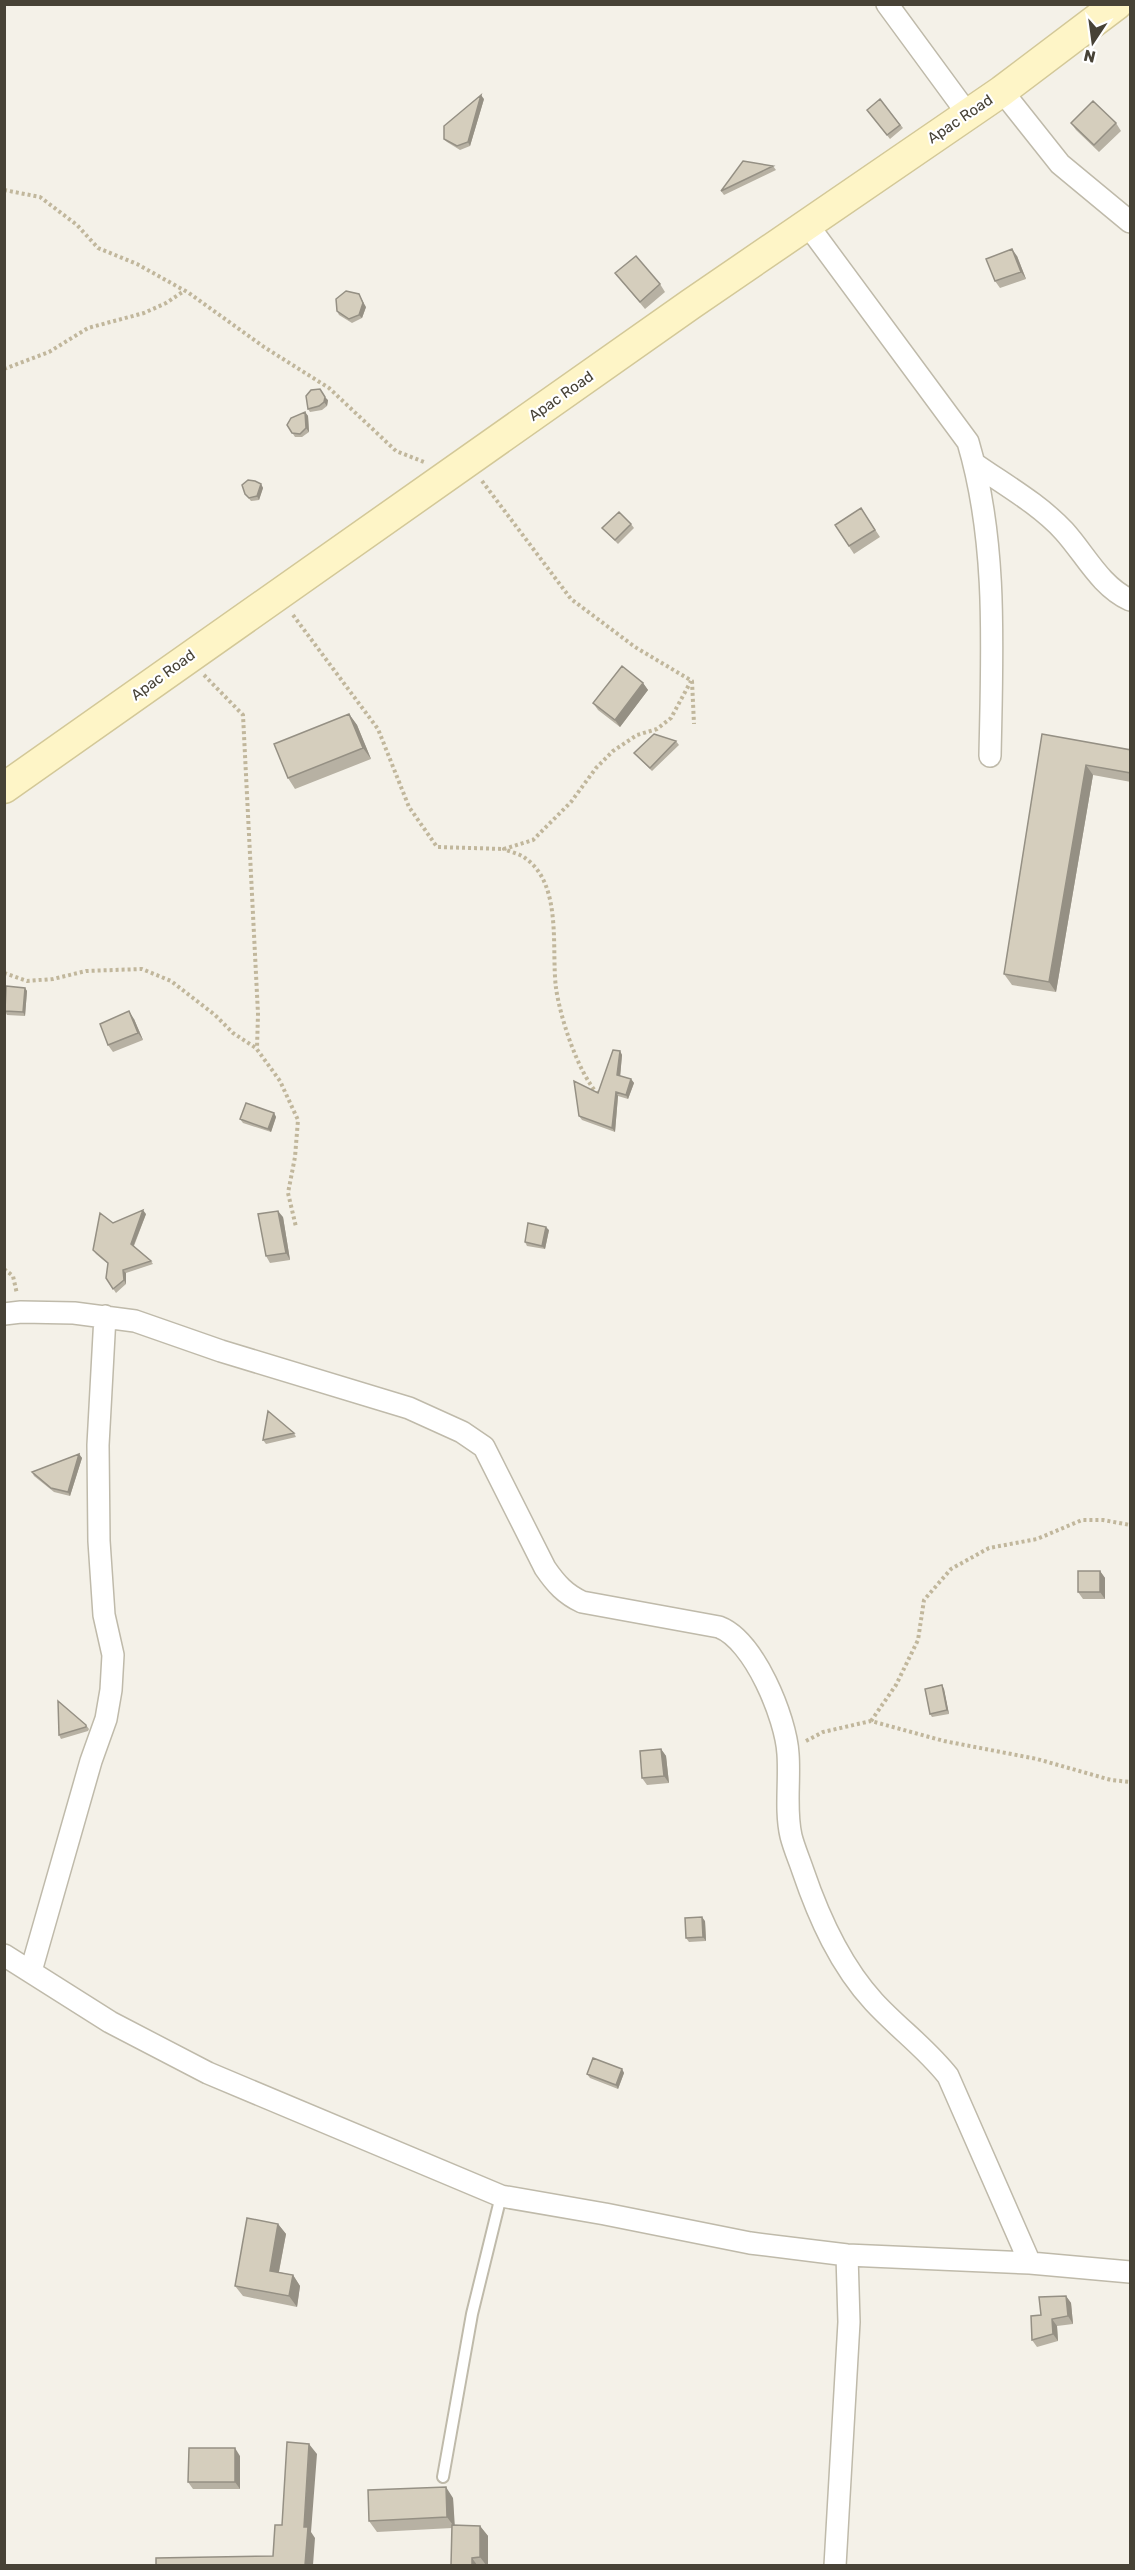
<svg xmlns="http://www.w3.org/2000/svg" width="1135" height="2570" viewBox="0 0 1135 2570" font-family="Rubik,sans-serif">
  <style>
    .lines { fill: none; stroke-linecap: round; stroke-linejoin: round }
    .lane-casing { stroke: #bfbaaa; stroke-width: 14 }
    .street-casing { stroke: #bfbaaa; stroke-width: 24 }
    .secondary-casing { stroke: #d3c898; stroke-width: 33 }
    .path { stroke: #c1b79c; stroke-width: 4; stroke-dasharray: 3 3; stroke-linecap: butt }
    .lane { stroke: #fff; stroke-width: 10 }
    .street { stroke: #fff; stroke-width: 21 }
    .secondary { stroke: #fef5c7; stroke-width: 30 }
    .wall { fill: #b7b1a3 }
    .shaded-wall { fill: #959084 }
    .building { fill: #d5cebd; stroke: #959084; stroke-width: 1.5 }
    .labels { text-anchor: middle; stroke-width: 4.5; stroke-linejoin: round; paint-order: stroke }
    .street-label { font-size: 15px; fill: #474236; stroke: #fff }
  </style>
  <rect width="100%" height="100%" fill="#f4f1e8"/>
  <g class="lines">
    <defs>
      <path id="lane" d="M443 2477 472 2314 501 2196"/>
      <path id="street" d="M887 4 967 113
        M1002 91 1060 164 1130 222
        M807 224 968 442C998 543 992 652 990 756
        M975 464C1005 485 1039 504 1064 531 1085 554 1100 586 1130 600
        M4 1314 21 1312 74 1313 135 1321 221 1351 409 1408 462 1432 484 1447 545 1568C556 1584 565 1594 582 1602L719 1627C754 1640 786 1718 788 1754 790 1781 785 1810 791 1836 794 1848 799 1859 803 1871 819 1918 840 1965 874 2002 898 2028 926 2048 948 2076L1030 2263
        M4 1955 110 2022 208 2073 501 2196 605 2214 750 2243 847 2255 1030 2263 1130 2272
        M31 1971 91 1761 106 1719 111 1690 113 1655 104 1615 99 1541 98 1445 105 1316
        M835 2566 849 2322 847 2255"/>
      <path id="secondary" d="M4 788 691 304 1002 91 1117 4"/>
    </defs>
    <use href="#lane" class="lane-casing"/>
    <use href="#street" class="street-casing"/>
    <use href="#secondary" class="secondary-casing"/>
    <path class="path" d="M4 190 40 197 77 225 98 248 137 264 189 293 264 347 329 388 396 451 424 462
      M4 369 49 352 88 328 144 313 166 303 184 291
      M482 481 571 599 635 647 692 681 694 724
      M293 615 378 729 409 807 437 847 504 849
      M204 675 243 715 258 1014 257 1048
      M4 973 27 981 53 979 86 971 142 969 171 981 215 1015 233 1033 256 1048 280 1081 298 1120 295 1157 288 1193 296 1227
      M598 1094C578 1073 560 1017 556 988 551 950 563 884 525 858 520 854 511 852 504 849L533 840 571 802 596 768 613 751 637 735 657 729 671 718 691 681
      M4 1269 13 1276 17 1294
      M871 1721 896 1685 918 1640 924 1600 951 1569 989 1548 1037 1539 1082 1520H1103L1130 1525
      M806 1741 823 1732 871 1721 944 1741 1037 1759 1111 1780 1130 1782"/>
    <use href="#lane" class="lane"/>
    <use href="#street" class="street"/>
    <use href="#secondary" class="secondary"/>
  </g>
  <path class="wall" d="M484 99 470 146 460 150 447 142 444 139Z
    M880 99 903 128 890 139 867 110Z
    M1071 123H1116L1121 131 1099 152 1076 130Z
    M773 166 776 170 724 195 721 191Z
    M1017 256 1026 279 1000 288 995 281Z
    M615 273 660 284 665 292 645 309Z
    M366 307 362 318 352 323 339 315 337 311Z
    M328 400 327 406 322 410 310 412 308 409Z
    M305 412 308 416 309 432 302 437H295L287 425Z
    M261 484 263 488 259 500 251 501 245 494Z
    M861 508 880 537 854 554 835 525Z
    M631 524 634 528 618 544 602 528Z
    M643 683 648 690 620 727 598 710 593 703Z
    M349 714 357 725 371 759 295 789 288 778Z
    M1042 734 1131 750V782L1093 775 1056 992 1012 985 1004 974Z
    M676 741 679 745 652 771 634 753Z
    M25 988 27 991 25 1016 7 1015 5 1011Z
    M134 1019 143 1040 113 1052 108 1045Z
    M620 1051 622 1055 620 1076 631 1079 634 1083 628 1099 618 1096 615 1132 582 1120 579 1116 598 1093Z
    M274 1113 276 1117 271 1132 243 1123 240 1119Z
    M146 1214 134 1246 151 1261 153 1264 126 1273V1284L116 1293 106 1278 108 1264 96 1254 93 1250 113 1223Z
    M283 1217 290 1260 270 1263 266 1256Z
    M549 1230 545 1249 527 1246 525 1242Z
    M294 1433 296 1437 266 1444 263 1440Z
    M79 1454 82 1458 70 1496 54 1492 34 1476 32 1472Z
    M1100 1571 1105 1578V1599H1083L1078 1592Z
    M944 1689 949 1714 932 1717 930 1714Z
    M86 1725 89 1729 88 1731 61 1739 59 1735Z
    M661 1749 666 1756 669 1783 647 1785 642 1778Z
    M705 1921 706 1941 689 1942 686 1938Z
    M622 2069 624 2073 618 2089 590 2078 587 2074Z
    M278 2224 286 2234 279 2272 293 2275 300 2286 297 2307 243 2296 235 2286Z
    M1066 2296 1071 2303 1073 2324 1057 2326 1058 2341 1037 2347 1032 2340 1041 2315Z
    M240 2456V2489H193L188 2482Z
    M453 2498 454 2525 480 2526 488 2536V2565H451L452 2528 377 2532 369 2521Z"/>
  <path class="shaded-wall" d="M481 95 484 99 470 146 468 142Z
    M1012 249 1017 256 1026 279 1021 272Z
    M361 298 366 307 362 318 359 315Z
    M325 397 328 400 327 406 324 402Z
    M305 412 308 416 309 432 306 428Z
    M261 484 263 488 259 500 257 496Z
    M643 683 648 690 620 727 615 720Z
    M349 714 357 725 371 759 363 748Z
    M1086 765 1093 775 1056 992 1049 982Z
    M25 988 27 991 25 1016 23 1012Z
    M129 1011 134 1019 143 1040 138 1033Z
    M620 1051 622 1055 620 1078 617 1075Z
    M631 1079 634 1083 628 1099 626 1095Z
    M616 1092 618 1096 615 1132 612 1128Z
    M274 1113 276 1117 271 1132 268 1129Z
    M143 1210 146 1214 133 1247 131 1244Z
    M278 1211 283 1217 290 1260 286 1253Z
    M546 1227 549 1230 545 1249 542 1246Z
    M123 1270 126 1273V1284L124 1280Z
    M79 1454 82 1458 70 1496 68 1492Z
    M1100 1571 1105 1578V1599L1100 1592Z
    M942 1685 944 1689 949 1714 947 1710Z
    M661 1749 666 1756 669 1783 664 1776Z
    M702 1917 705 1921 706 1941 703 1937Z
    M622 2069 624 2073 618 2089 616 2085Z
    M278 2224 286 2234 277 2281 270 2271Z
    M293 2275 300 2286 297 2307 289 2296Z
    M1066 2296 1071 2303 1073 2324 1068 2316Z
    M1052 2319 1057 2326 1058 2341 1053 2334Z
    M309 2444 317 2454 311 2532 315 2538 313 2565H305L304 2527Z
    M235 2448 240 2456V2489L235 2482Z
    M446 2487 453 2498 455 2528 447 2517Z
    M480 2526 488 2536V2565H486L480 2557Z
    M472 2558 477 2565H472Z"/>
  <path class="building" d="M481 95 468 142 457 146 444 139V126Z
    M880 99 900 125 887 135 867 110Z
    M1093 101 1116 123 1094 145 1071 123Z
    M743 161 773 166 721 191Z
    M1012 249 1021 272 995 281 986 259Z
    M636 256 660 284 640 302 615 273Z
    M346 291 359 294 363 303 359 315 349 319 337 311 336 299Z
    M320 389 325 397 324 402 319 406 308 409 306 396 311 390Z
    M305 412 306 428 300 434 292 433 287 425 291 418Z
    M248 480 255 481 261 484 257 496 249 498 245 494 242 485Z
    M861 508 875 530 849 546 835 525Z
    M619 512 631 524 615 540 602 528Z
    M622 666 643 683 615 720 593 703Z
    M349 714 363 748 288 778 274 744Z
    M654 734 676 741 650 768 634 753Z
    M1042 734 1131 750V773L1086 765 1049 982 1004 974Z
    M6 986 25 988 23 1012 5 1011Z
    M129 1011 138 1033 108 1045 100 1024Z
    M613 1050 620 1051 617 1075 631 1079 626 1095 616 1092 612 1128 579 1116 574 1081 598 1093Z
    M246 1103 274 1113 268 1129 240 1119Z
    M143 1210 131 1244 151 1261 123 1270 124 1280 113 1289 106 1278 108 1263 93 1250 100 1213 113 1223Z
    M278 1211 286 1253 266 1256 258 1214Z
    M528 1223 546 1227 542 1246 525 1242Z
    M268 1411 294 1433 263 1440Z
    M79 1454 68 1492 51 1488 32 1472Z
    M1078 1571H1100V1592H1078Z
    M942 1685 947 1710 930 1714 925 1689Z
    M58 1701 86 1725V1727L59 1735Z
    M661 1749 664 1776 642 1778 640 1751Z
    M702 1917 703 1937 686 1938 685 1918Z
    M593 2058 622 2069 616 2085 587 2074Z
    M247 2218 278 2224 270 2271 293 2275 289 2296 235 2286Z
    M1066 2296 1068 2316 1052 2319 1053 2334 1032 2340 1031 2316 1041 2315 1039 2297Z
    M287 2442 309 2444 304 2527H308L305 2565H156V2558L273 2556 275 2525H282Z
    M189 2448H235V2482H188Z
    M446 2487 447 2517 369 2521 368 2490Z
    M452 2525 480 2526V2557L472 2558V2565H451Z"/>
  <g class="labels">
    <g class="street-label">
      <text transform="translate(960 119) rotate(-34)" y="5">Apac Road</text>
      <text transform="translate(561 396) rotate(-35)" y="5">Apac Road</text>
      <text transform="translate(163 675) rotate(-36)" y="5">Apac Road</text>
    </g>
  </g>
  <rect width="1135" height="2570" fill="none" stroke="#474236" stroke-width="12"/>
  <g transform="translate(1093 42) rotate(193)" stroke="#ffffff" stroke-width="4.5" paint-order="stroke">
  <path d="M0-4.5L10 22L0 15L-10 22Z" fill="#474236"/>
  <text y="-9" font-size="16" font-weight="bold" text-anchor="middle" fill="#474236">N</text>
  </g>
</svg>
